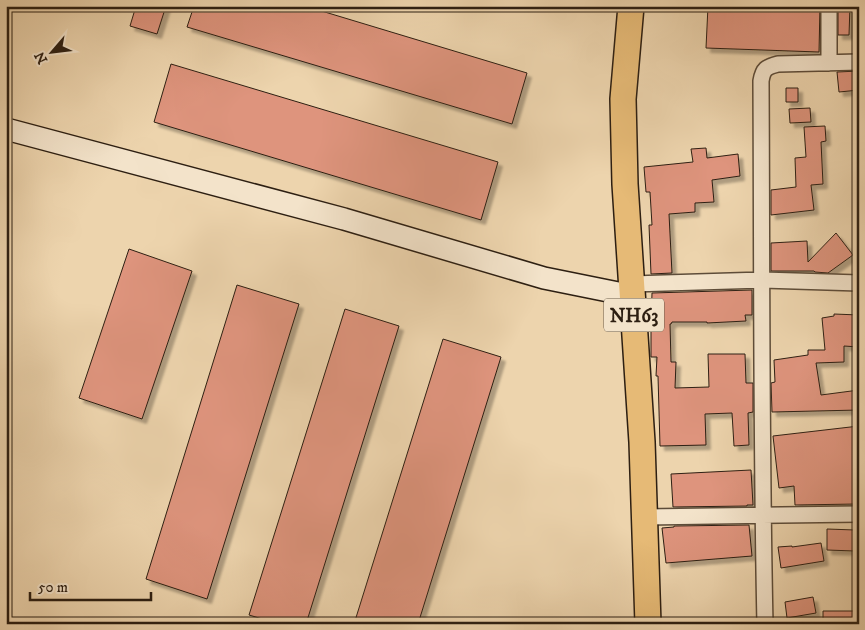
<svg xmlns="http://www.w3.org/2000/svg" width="865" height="630" viewBox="0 0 865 630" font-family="'IM FELL DW Pica',serif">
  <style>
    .building { fill: #de947d; stroke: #2d1f12; filter: url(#shadow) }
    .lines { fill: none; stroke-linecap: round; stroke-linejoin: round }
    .minor-casing { stroke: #5d4c39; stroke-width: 18 }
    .secondary-casing { stroke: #2d1f12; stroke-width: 24 }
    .trunk-casing { stroke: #2d1f12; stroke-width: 28 }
    .minor { stroke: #f3e3ca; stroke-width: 15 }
    .secondary { stroke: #f3e3ca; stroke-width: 21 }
    .trunk { stroke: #e6ba76; stroke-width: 25 }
    .labels { text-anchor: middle; stroke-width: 4; stroke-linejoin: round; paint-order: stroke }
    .shield { fill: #f3e3ca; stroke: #685a49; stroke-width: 1 }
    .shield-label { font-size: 19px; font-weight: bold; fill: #2d1f12 }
  </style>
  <defs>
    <filter id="shadow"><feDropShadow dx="4.5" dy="4.5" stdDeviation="1" flood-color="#0004"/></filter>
  </defs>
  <rect width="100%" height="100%" fill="#edd4ad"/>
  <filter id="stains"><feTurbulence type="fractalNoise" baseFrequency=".004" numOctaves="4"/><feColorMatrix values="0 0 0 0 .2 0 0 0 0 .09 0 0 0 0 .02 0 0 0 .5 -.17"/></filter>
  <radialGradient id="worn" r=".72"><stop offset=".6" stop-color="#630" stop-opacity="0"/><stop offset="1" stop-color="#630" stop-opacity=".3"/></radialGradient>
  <path class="building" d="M136 6H166L157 34 130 26Z
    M194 6H305L527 73 512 124 187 27Z
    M708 6H820L819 52 706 48Z
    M838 6H850L849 35H838Z
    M171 64 498 162 481 220 154 122Z
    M859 71V90L839 92 837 72Z
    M786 88H798V102H786Z
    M810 108 811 122 790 123 789 109Z
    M825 126 826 141 821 142 823 184 811 185 814 210 771 215V190L796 187 795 158 806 157 804 127Z
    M706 148 707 158 738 154 740 176 712 180 714 202 695 203V212L669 214 672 273 651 274 649 225H652L650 192H646L644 167 693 162 691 149Z
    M836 233 853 255 828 273 815 272 814 271H771V243L807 241 808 262Z
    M129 249 192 271 142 419 79 398Z
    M237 285 299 304 207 599 146 579Z
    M752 290V315H745L746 321 707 323V322H672L671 324H670L671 362H676L675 388 709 387 708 354H745L746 383H753V412L748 413 749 445 734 446 732 413 705 414 706 445 660 446 658 376H656L657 357H651V325L652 293Z
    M345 309 399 326 306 624H279L249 615Z
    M834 314 859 315V347L844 346V362L816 363 821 395 859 390V410L772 412 771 383 775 382 774 360 808 355V350H825L822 318 834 316Z
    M443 339 501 357 418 624H354Z
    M859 426V480H855L856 504 795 505 794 486 779 488 773 436Z
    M751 470 753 505H747V506L673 507 671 474Z
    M749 525 752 556 666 563 662 528 674 527V526Z
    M827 529 855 530V551L827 550Z
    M821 543 824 561 781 568 778 547 792 546V547Z
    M813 597 816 613 787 618 785 602Z
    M823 611H854L855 624H823Z"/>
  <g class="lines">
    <defs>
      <path id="minor" d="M829 6V63
        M632 284 763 280 859 283
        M645 517 859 514
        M765 624C761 443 762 262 761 81 763 69 766 67 778 64L859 62"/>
      <path id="secondary" d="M6 129 344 219 544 278 633 296"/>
      <path id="trunk" d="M631 6 623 99 625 184 642 442 648 624"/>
    </defs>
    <use href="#minor" class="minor-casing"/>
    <use href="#secondary" class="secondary-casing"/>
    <use href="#trunk" class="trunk-casing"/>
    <use href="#minor" class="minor"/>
    <use href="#secondary" class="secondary"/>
    <use href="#trunk" class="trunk"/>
  </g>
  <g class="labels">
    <rect class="shield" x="604" y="298.5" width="60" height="33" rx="4"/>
    <g class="shield-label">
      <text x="634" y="322">NH63</text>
    </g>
  </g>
  <rect width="865" height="630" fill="none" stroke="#edd4ad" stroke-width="25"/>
  <rect x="8" y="8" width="850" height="615" fill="none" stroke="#2d1f12" stroke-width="2.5"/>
  <rect x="12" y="12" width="840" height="605" fill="none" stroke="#2d1f12"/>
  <g transform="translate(52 52) rotate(242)" stroke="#f3e3ca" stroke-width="4" paint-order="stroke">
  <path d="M0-4L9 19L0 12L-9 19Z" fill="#2d1f12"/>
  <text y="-8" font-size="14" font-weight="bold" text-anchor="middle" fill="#2d1f12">N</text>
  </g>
  <path d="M30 592v8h121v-8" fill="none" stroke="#2d1f12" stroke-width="2.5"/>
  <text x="38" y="592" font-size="15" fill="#2d1f12" stroke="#f3e3ca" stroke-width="4" paint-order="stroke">50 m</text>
  <rect width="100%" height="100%" filter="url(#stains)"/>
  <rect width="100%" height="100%" fill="url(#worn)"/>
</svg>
